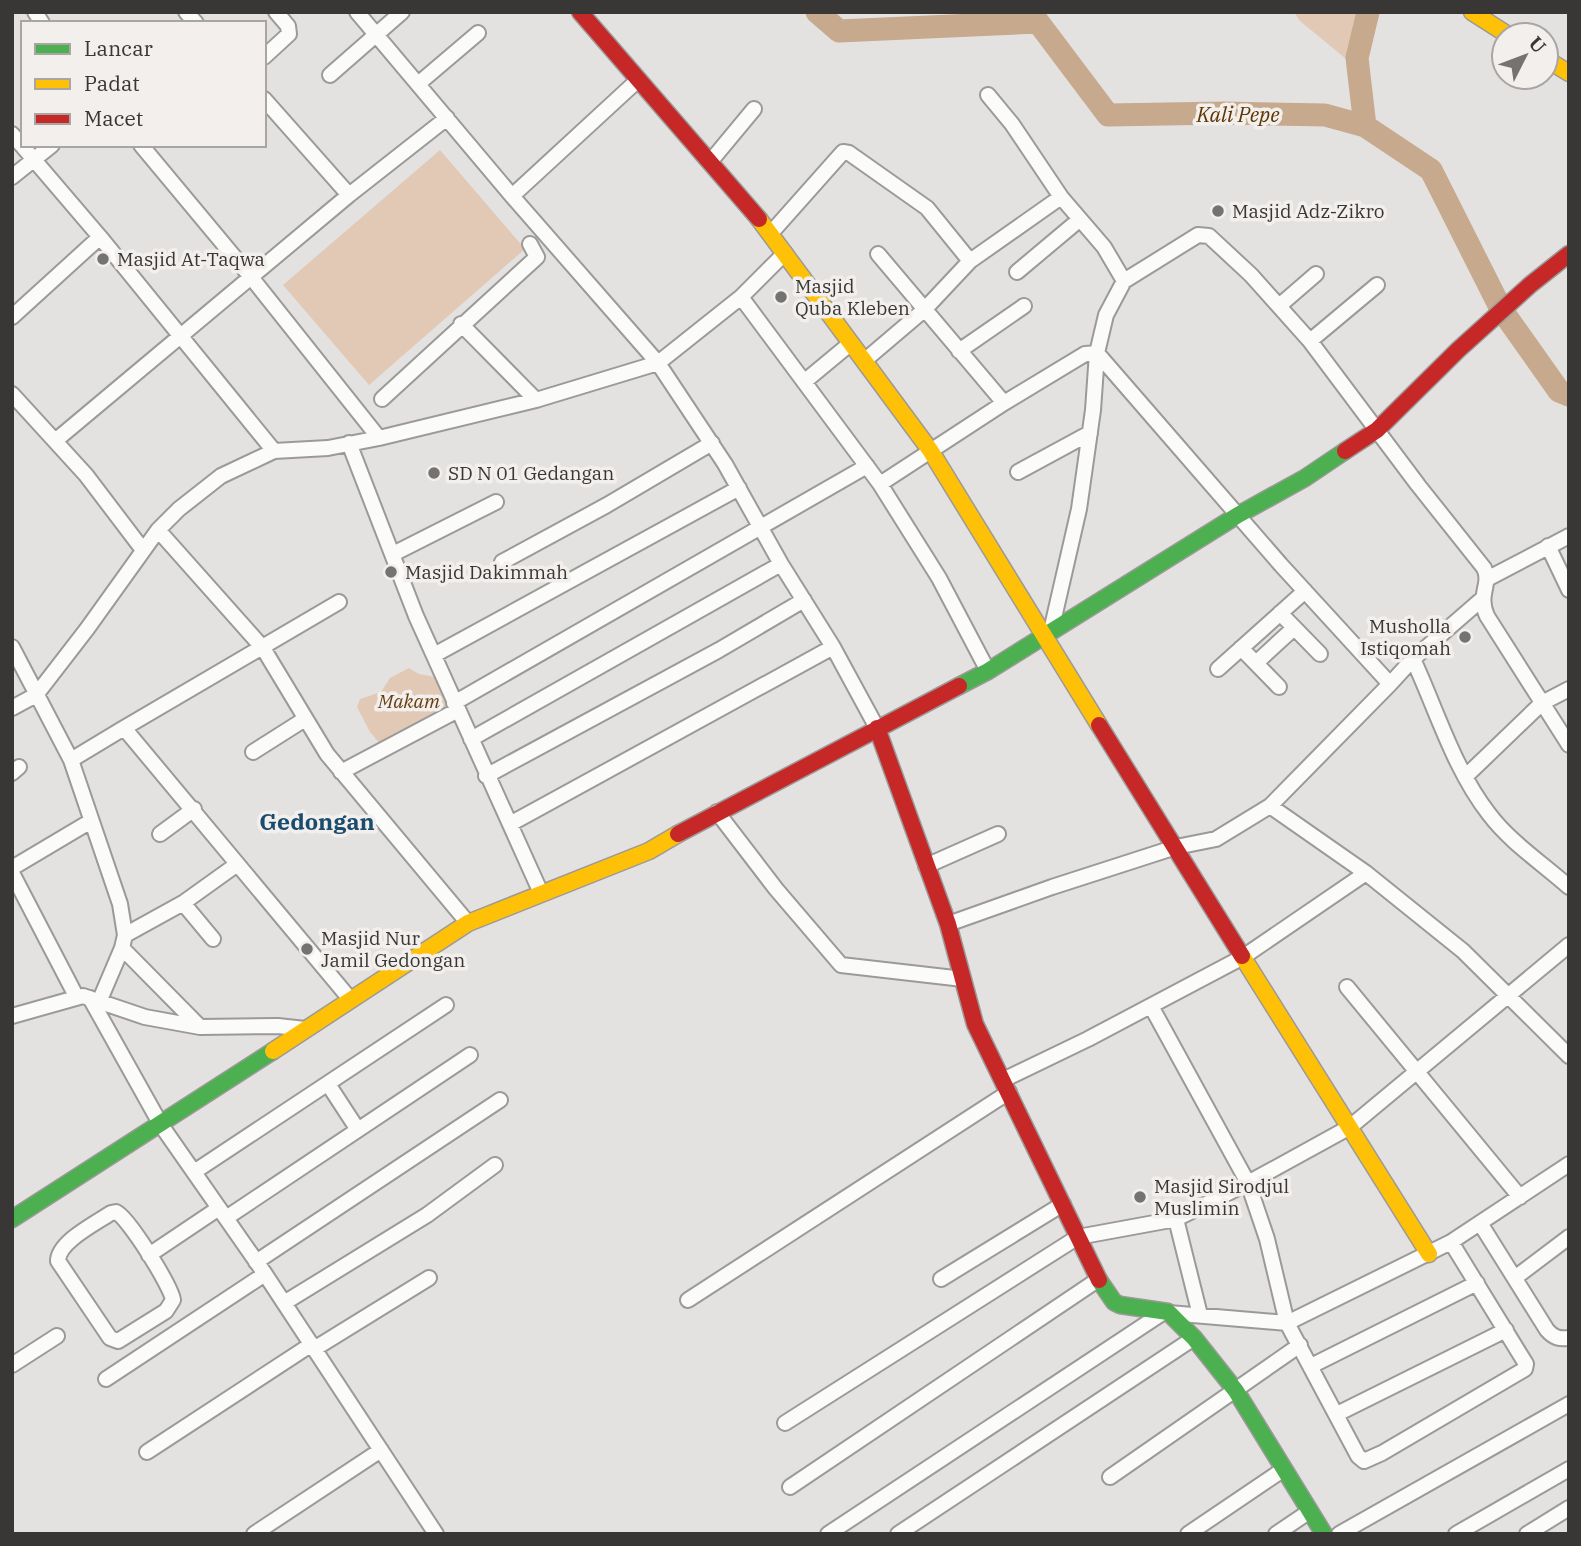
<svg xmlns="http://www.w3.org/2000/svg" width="1581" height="1546" viewBox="0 0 1581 1546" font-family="'IBM Plex Serif',serif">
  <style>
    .green { fill: #e1c9b5 }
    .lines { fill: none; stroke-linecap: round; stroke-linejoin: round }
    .river { stroke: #c7a98d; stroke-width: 23 }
    .street-casing { stroke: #9b9a98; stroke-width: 18 }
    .fast-casing { stroke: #9b9a98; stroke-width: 19 }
    .slow-casing { stroke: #9b9a98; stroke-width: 19 }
    .jam-casing { stroke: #9b9a98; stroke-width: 19 }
    .street { stroke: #fbfbfa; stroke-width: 14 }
    .fast { stroke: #4caf50; stroke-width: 16 }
    .slow { stroke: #ffc107; stroke-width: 16 }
    .jam { stroke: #c62828; stroke-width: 16 }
    .poi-dot { fill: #747372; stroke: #f3efec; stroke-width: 2.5 }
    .labels { text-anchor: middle; stroke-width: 7; stroke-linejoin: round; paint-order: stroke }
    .poi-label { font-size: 19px; fill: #383736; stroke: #f3efec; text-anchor: start }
    .park-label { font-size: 19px; font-style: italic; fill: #673d10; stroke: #f3efec }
    .water-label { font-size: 21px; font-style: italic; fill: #5e3504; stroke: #f3efec }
    .quarter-label { font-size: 23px; font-weight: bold; fill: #194c6f; stroke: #f3efec }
  </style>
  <rect width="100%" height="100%" fill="#e4e2e0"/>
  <path class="green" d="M1294 12H1363L1351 63 1300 21Z
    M440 150 525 249 369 385 283 285Z
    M409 668 419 674 435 677 451 709 382 746 370 732 357 707 360 699 381 692 390 678Z"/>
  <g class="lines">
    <path class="river" d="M817 12 839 31 1038 22 1108 115 1224 113 1325 115 1365 126 1431 170 1501 309 1559 391 1569 395
      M1365 126 1357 58 1368 12"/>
    <defs>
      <path id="street" d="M35 12 42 23
        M186 12 196 23
        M357 12 512 196 658 363 725 464 781 564 833 647 877 728
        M264 57 289 34 288 26 276 12
        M330 75 402 12
        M418 84 478 33
        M988 95 1012 124 1061 197 1104 247 1124 281 1106 315 1097 353 1093 410 1079 509 1051 631
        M264 99 349 195
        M12 134 100 237 274 451
        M141 145 251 277 379 438
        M710 162 754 109
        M12 177 52 145
        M512 196 638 80
        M771 233 843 152 849 153 927 208 970 261 924 310 864 361
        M878 254 1004 403
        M970 261 1061 197
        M1017 272 1079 220
        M1124 281 1198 235 1209 236 1251 275 1310 341 1418 485 1484 568C1492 584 1477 594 1487 616L1569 745
        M741 297 880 484 939 578 988 671
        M1279 306 1316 274
        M12 317 100 237
        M461 324 536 400
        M1310 341 1377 285
        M959 351 1024 306
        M804 382 851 343
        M12 394 86 475 143 550
        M382 399 537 257 530 244
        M55 441 349 195 447 118
        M349 443 416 616 541 893
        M1018 472 1090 433
        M880 484 1004 403 1085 354 1097 353 1281 565 1390 684 1270 806 1216 839 1176 847 1052 887 948 924
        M158 530 263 648 327 754 468 923
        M1548 546 1569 590
        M393 554 496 502
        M502 562 607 505 712 443
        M1487 579 1569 536
        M1482 599 1413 659C1437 711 1454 769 1489 814 1510 842 1542 863 1569 887
        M1280 613 1320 654
        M12 647 71 760 120 904 125 935 122 948 99 1002
        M1241 648 1279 687
        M436 654 739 488
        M1256 663 1294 628
        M1218 669 1305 591
        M1390 684 1413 659
        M454 703 867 466
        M12 708 36 695 87 629 158 530 179 509 221 476 274 451 328 448 379 438 536 400 658 363 741 297 785 253
        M124 728 339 602
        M471 739 781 564
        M253 752 305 719
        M71 760 124 728 350 999
        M341 772 458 710
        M12 773 19 767
        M486 776 719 650 804 600
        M1465 777 1542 703 1569 689
        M1270 806 1366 873 1463 951 1569 1056
        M717 812 776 889 841 965 963 979
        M510 824 833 647
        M160 834 194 809
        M926 866 998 834
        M12 868 91 821
        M12 873 76 996
        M183 903 213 939
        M125 935 183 903 236 865
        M122 948 200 1027
        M1347 987 1520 1197
        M90 998 161 1125 265 1274 436 1534
        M1151 1006 1248 1183 1267 1239 1287 1323 1358 1456 1364 1461 1382 1453 1525 1369 1526 1364 1451 1242
        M12 1016 83 996 145 1017 200 1027 278 1026 305 1029
        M1003 1080 1088 1039 1243 957 1366 873
        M328 1084 358 1130
        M194 1172 446 1005
        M116 1212C128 1217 171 1286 173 1300L166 1311 118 1341 110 1338 58 1261C58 1242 96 1223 111 1213Z
        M226 1218 470 1055
        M1176 1219 1200 1315
        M1480 1223 1547 1330C1554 1338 1559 1339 1569 1338
        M149 1255 219 1208
        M256 1262 500 1100
        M1516 1277 1569 1237
        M941 1279 1063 1204
        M688 1300 1009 1092
        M284 1303 427 1215 495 1165
        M1169 1313 1287 1323 1451 1242 1569 1164
        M314 1349 429 1278
        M12 1365 57 1336
        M1311 1366 1477 1283
        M106 1379 265 1274
        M1337 1414 1506 1330
        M785 1423 1078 1237 1176 1219 1248 1183 1350 1127 1569 945
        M147 1452 312 1344
        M1110 1477 1300 1345
        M790 1487 1099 1279
        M254 1534 381 1450
        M828 1534 1164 1312
        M898 1534 1194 1338
        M1188 1534 1284 1469
        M1276 1534 1310 1511
        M1339 1534 1569 1404
        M1456 1534 1569 1469
        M1527 1534 1569 1508"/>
      <path id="fast" d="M959 686 988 671 1238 515 1305 478 1345 451
        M12 1219 273 1051
        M1099 1280 1114 1302 1120 1305 1168 1312 1194 1338 1236 1391 1324 1534"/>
      <path id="slow" d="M1472 12 1508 35
        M1546 59 1569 73
        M759 219 930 450 1099 725
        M1242 956 1429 1254
        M273 1051 468 923 649 851 678 834"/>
      <path id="jam" d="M580 12 759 219
        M1345 451 1377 430 1458 350 1530 285 1569 254
        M1099 725 1242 956
        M877 728 948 924 975 1024 1099 1280
        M678 834 959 686"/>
    </defs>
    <use href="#street" class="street-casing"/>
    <use href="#fast" class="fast-casing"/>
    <use href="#slow" class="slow-casing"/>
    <use href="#jam" class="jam-casing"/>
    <use href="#street" class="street"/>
    <use href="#fast" class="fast"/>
    <use href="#slow" class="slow"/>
    <use href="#jam" class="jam"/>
  </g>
  <g class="poi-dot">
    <circle cx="1218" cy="211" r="7"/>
    <circle cx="103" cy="259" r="7"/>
    <circle cx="781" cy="297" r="7"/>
    <circle cx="434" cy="473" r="7"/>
    <circle cx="391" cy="572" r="7"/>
    <circle cx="1465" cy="637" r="7"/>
    <circle cx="307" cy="949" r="7"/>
    <circle cx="1140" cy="1197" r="7"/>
  </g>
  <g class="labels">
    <g class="poi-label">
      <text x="1232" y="218">Masjid Adz-Zikro</text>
      <text x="117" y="266">Masjid At-Taqwa</text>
      <text x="795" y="293">Masjid<tspan x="795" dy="22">Quba Kleben</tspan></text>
      <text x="448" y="480">SD N 01 Gedangan</text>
      <text x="405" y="579">Masjid Dakimmah</text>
      <text x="1451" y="633" text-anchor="end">Musholla<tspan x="1451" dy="22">Istiqomah</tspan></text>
      <text x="321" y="945">Masjid Nur<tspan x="321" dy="22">Jamil Gedongan</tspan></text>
      <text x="1154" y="1193">Masjid Sirodjul<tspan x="1154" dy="22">Muslimin</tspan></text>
    </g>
    <g class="park-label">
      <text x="409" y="708">Makam</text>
    </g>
    <g class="water-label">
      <text x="1238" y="122">Kali Pepe</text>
    </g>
    <g class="quarter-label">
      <text x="317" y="830">Gedongan</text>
    </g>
  </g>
  <rect width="1581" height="1546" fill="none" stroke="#383736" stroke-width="28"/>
  <rect x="21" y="21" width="245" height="126" fill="#f3efec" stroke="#a8a5a3" stroke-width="2"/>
  <rect x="35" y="44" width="35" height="10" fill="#4caf50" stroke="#a8a5a3" stroke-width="2"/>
  <text x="84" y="56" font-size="21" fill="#383736">Lancar</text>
  <rect x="35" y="79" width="35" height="10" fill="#ffc107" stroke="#a8a5a3" stroke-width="2"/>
  <text x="84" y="91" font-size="21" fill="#383736">Padat</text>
  <rect x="35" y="114" width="35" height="10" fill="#c62828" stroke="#a8a5a3" stroke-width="2"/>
  <text x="84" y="126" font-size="21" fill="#383736">Macet</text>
  <g transform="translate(1525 56) rotate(48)"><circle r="33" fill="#f3efec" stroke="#a8a5a3" stroke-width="2"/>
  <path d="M0-5L12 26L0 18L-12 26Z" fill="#747372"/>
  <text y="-10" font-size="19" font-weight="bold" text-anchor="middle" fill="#383736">U</text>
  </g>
</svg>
